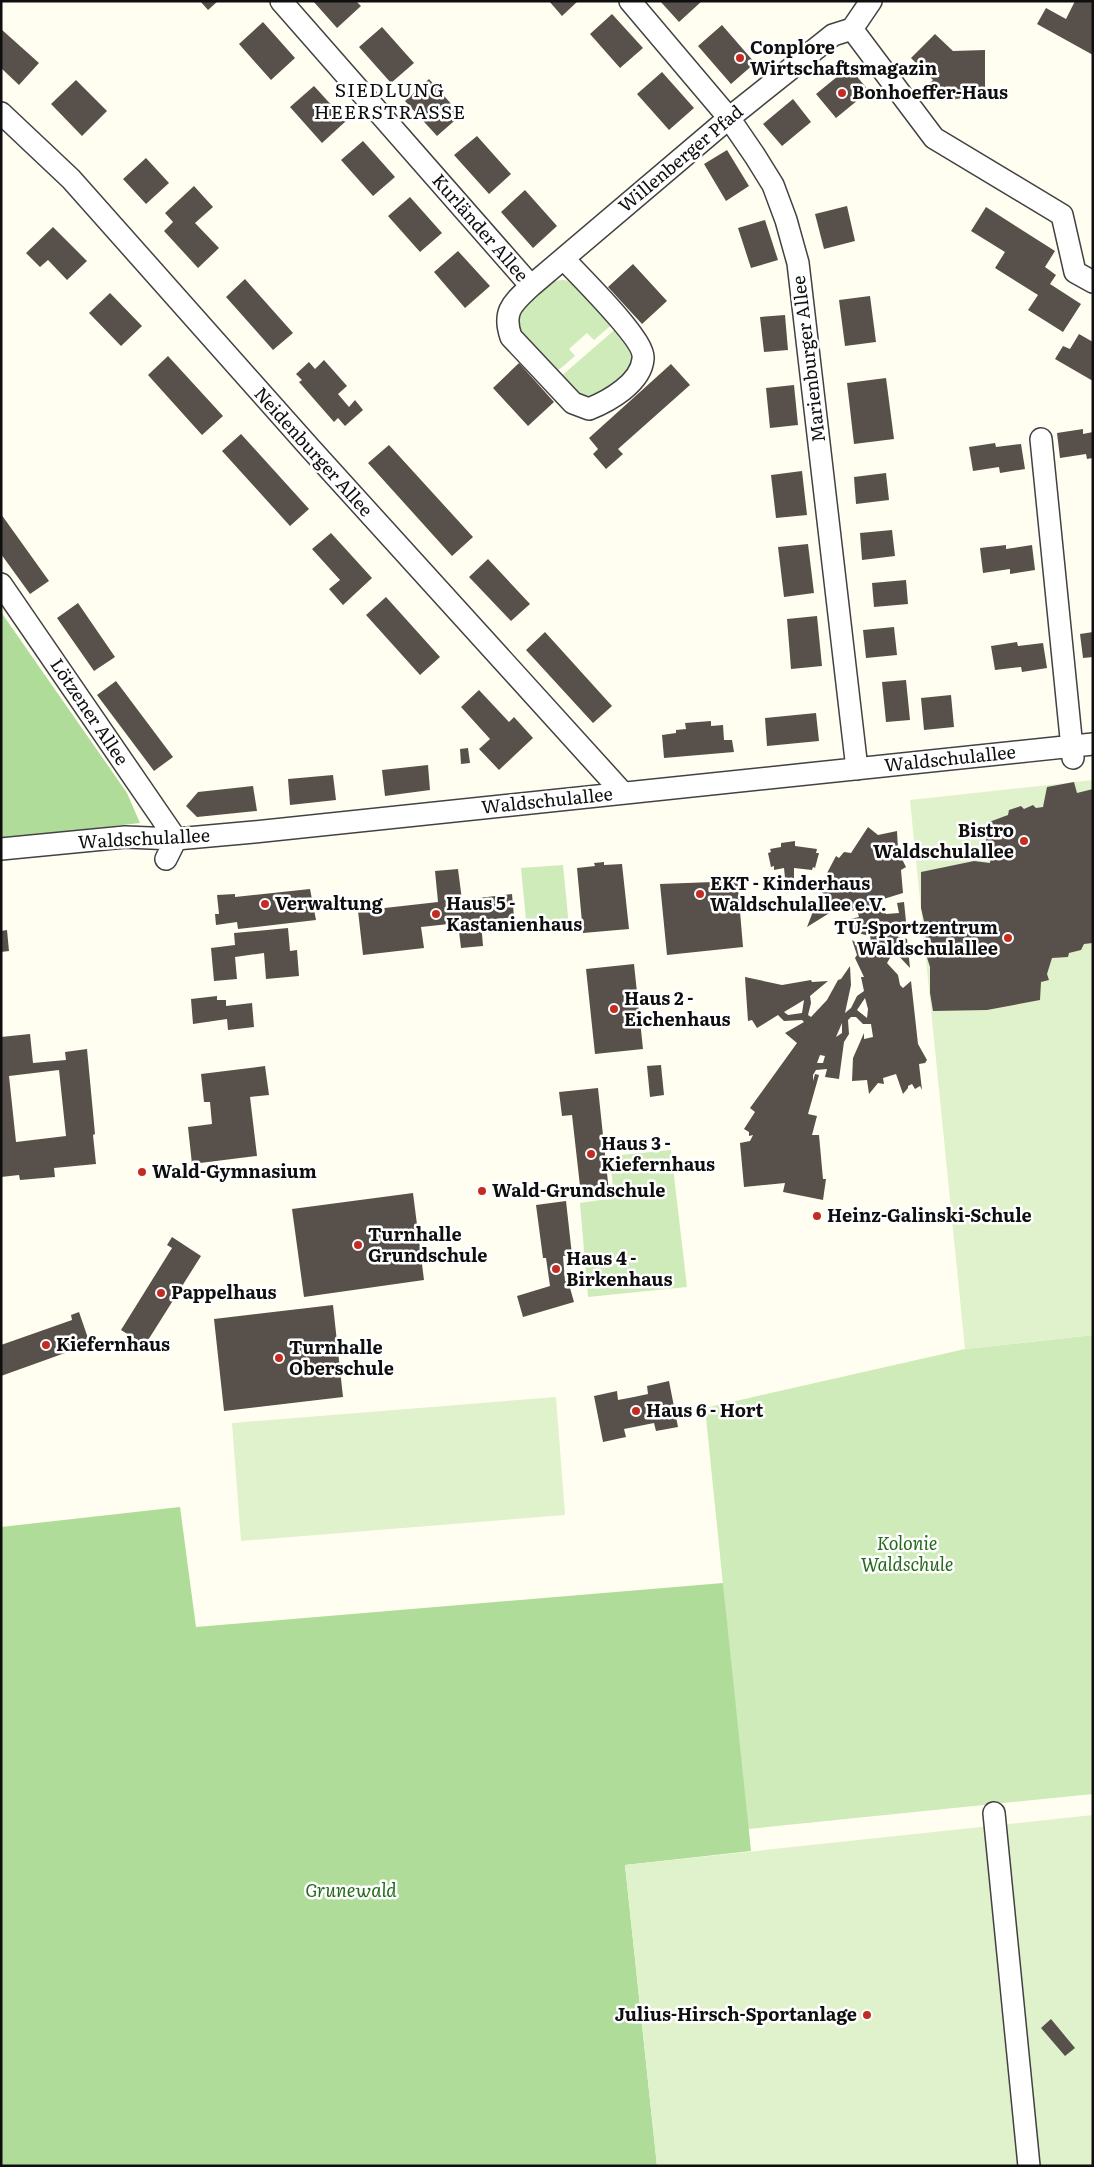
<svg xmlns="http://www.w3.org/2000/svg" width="1094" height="2167" viewBox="0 0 1094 2167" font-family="Literata,serif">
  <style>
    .green { fill: #ceebb9 }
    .forest { fill: #afdc98 }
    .pitch { fill: #e0f2cb }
    .building { fill: #58514b; fill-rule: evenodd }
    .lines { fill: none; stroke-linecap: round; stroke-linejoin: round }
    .minor-casing { stroke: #424242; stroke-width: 24 }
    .minor { stroke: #fff; stroke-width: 21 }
    .poi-dot { fill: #c22c23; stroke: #fff; stroke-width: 2 }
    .labels { text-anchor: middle; stroke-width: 5; stroke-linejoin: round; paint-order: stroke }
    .poi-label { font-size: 18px; font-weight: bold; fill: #0f0f0f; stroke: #fff; text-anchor: start }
    .street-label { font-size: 18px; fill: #0f0f0f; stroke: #fff }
    .park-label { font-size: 18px; font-style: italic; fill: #25691d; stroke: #fff }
    .neighbourhood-label { font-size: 19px; letter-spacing: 1px; fill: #0f0f0f; stroke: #fff }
  </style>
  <rect width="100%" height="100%" fill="#fffef1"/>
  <path class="green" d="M564 280 573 282 615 322 594 340 587 333 569 349 575 356 554 374C534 350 500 323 534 295 545 286 551 280 564 280Z
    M619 326C629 338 637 359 628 374 623 383 605 391 596 397L575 393 559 378Z
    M563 865 569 927 527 930 521 868Z
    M671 1150 687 1287 588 1297 580 1203 614 1198 610 1156Z
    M1093 1335V1794L748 1829 705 1408 965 1349Z"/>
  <path class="forest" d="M1 612 127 793 140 823 1 839Z
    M180 1507 196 1627 723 1583 751 1851 625 1865 657 2166H1V1527Z"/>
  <path class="pitch" d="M1093 780V1335L965 1349 910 800Z
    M556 1397 565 1515 241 1541 232 1423Z
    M1093 1815V2166H657L625 1865Z"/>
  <path class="building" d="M200 1H218L208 10Z
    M313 1H356L361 6 337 28Z
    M549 1H578L562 16Z
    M660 1H702L679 22Z
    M1075 1H1093V55L1037 24 1046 8 1066 19Z
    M612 14 643 48 620 68 590 34Z
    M263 22 295 58 271 80 239 44Z
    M722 25 755 63 731 84 698 46Z
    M382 27 414 63 391 83 359 47Z
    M1 29 39 63 19 85 1 68Z
    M935 34 953 51 985 50V94L945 101 929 84 933 80 911 58Z
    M849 67 869 91 836 118 816 94Z
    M662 72 694 108 669 130 637 94Z
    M429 79 461 115 437 136 405 101Z
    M76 80 107 111 82 136 51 104Z
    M314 86 346 121 322 143 290 107Z
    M793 99 811 122 782 146 763 124Z
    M477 136 511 174 489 194 454 155Z
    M363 141 395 177 373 196 341 160Z
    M727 150 749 186 726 201 704 164Z
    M146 158 169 183 146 204 123 179Z
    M194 186 213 207 195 223 219 248 198 268 164 231 173 222 165 213Z
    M525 190 557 226 533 248 501 212Z
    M410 197 442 233 420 252 388 216Z
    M847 206 855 241 824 249 815 214Z
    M986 207 1055 251 1045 267 1056 275 1050 284 1081 304 1063 332 1028 310 1038 295 995 268 1005 252 971 231Z
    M765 220 778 260 751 268 738 228Z
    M53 227 87 261 67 280 48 260 40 267 26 253Z
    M458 251 490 286 465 308 434 272Z
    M633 264 667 301 642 324 608 287Z
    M245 279 293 333 273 350 226 297Z
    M110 293 142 326 121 346 89 313Z
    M870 296 876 342 845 346 839 300Z
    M785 315 788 350 764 352 760 317Z
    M1079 334 1093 342V381L1055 359 1063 346 1070 349Z
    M168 356 223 416 202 435 148 375Z
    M324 360 347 386 338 394 349 407 355 400 363 410 345 426 338 418 334 422 299 382 302 380 296 374 309 362 315 369Z
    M519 363 554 402 528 426 493 388Z
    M671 364 690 385 618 449 623 454 606 469 593 454 598 449 589 438Z
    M886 378 894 439 854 444 847 383Z
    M794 385 798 425 770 428 766 388Z
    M1083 429V434L1093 432V458L1087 459 1086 454 1060 458 1057 433Z
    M241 434 309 509 290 526 222 451Z
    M995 443 996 447 1021 444 1025 469 1000 473 999 467 973 471 969 447Z
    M389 445 473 537 452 556 368 463Z
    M802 471 807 515 776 518 771 475Z
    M886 473 889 500 856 504 854 477Z
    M1 514 49 581 30 594 1 554Z
    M892 530 895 556 862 560 860 533Z
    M331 533 372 578 343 605 329 589 340 580 312 549Z
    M808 544 814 593 784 597 778 547Z
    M1006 545V549L1032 545 1035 570 1010 574V569L983 573 980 548Z
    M488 559 530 604 511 621 469 577Z
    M906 580 908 604 874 607 872 583Z
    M386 597 440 657 420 675 366 615Z
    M78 603 115 657 94 671 57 618Z
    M817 616 822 666 791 669 787 619Z
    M894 627 897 655 866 658 863 630Z
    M545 632 612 706 593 723 526 650Z
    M1093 632V657L1083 658 1080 634Z
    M1017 642 1018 646 1043 643 1047 668 1022 672 1021 667 995 670 991 646Z
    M906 680 910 720 886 722 882 682Z
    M116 681 173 757 154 771 97 695Z
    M479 690 509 722 514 717 533 738 499 770 479 749 490 739 461 707Z
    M951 695 954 727 924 730 921 698Z
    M816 713 819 741 767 746 765 718Z
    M711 721V726L723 725 724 740H732L734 752 664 758 662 735 676 733V730L686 729 685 723Z
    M468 748 470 763 461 764 460 749Z
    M428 765 430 790 385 796 382 770Z
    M333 775 336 800 290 805 288 779Z
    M1074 782 1077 793 1093 789V943L1084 944 1081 950 1069 953 1068 957 1052 958 1047 974 1049 980 1041 982 1040 1000 987 1010 933 1011 930 993V967L925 951 926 930 921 908V872L974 861 990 863 991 853 985 848 989 822 1008 815 1009 810 1021 806 1024 809 1033 805 1036 808 1043 807 1047 787Z
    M253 786 257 811 197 817 186 806 198 792Z
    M868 827 878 835 897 831 898 849 895 852 897 855 899 853 906 867 901 870 903 893 877 901 886 914 899 913 897 903 904 902 907 931 900 930 898 937 907 939 910 968 894 951 887 963 898 975 900 985 903 988 911 981 918 1044 927 1060 925 1063 919 1064 922 1090 920 1086 915 1089 912 1084 908 1086V1088L903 1094 896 1074 883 1078 884 1084 878 1083 869 1094 867 1080 852 1081 853 1058 864 1033V1039L873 1037 871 1024H863L856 1017H851L848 1020 849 1034 844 1042 839 1079 825 1077 827 1069 816 1070 813 1075V1081L815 1074 819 1075 808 1114 817 1116 812 1135H819L823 1179H826L823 1200 783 1192 785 1183 744 1187 740 1143 750 1141 753 1135 749 1136V1132L744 1129 755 1112 750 1108 797 1043 785 1033 804 1022 802 1020 784 1021 778 1015 757 1028 752 1020 748 1021 745 977 782 985 811 980 812 982 828 981 810 996 811 1003 808 1015 811 1017 827 1000 838 980 841 979 850 966 851 985 845 1013 851 1008 857 996 864 991 861 977H864L855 958 857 955 852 940 867 951 872 946 870 936 849 931 848 928 833 923 859 917 857 910 844 912V904L807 927 812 914 824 894 820 891 829 877 826 875 836 856 839 858 844 852 851 853ZM865 998 868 1009 867 1018 857 1010ZM804 1000 802 1013 788 1015 784 1012ZM842 1023V1033L836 1037ZM820 1055 825 1056 823 1063H817Z
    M795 841V846L817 849 816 853H819L815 868 813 867 812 870 794 868V880L786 888 784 868 774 870V866L771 867 768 853 771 852 770 849 781 847V843Z
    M604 862V865L622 864 629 929 583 933 577 868 595 866 594 863Z
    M458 869 462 900 512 894 514 917 481 921 483 946 461 948 458 923 421 927 424 948 363 955 358 911 438 902 435 871Z
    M737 876 743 947 667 955 660 884 713 882V878Z
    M310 889 316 920 238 929 237 922 216 925 215 914H219L217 895 235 894V897Z
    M288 928 290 951 297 950 299 976 266 979 264 953 235 957 237 979 214 981 211 948 235 945 234 933Z
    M7 930 9 951 1 952V931Z
    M634 964 643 1049 595 1054 586 969Z
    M217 996V1000H226V1006L252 1003 254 1027 228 1030 227 1019 193 1024 191 999Z
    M30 1034 33 1063 66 1060 65 1052 87 1049 95 1134 93 1135 96 1164 54 1168 55 1177 20 1180 19 1175 1 1177V1037ZM59 1070 66 1136 16 1142 9 1076Z
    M661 1065 664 1095 650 1097 647 1066Z
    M265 1066 269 1095 250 1097 257 1156 192 1164 188 1127 212 1124 210 1102H204L201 1074Z
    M598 1088 609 1192 581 1195 572 1115 562 1116 559 1092Z
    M413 1193 424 1280 304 1297 292 1209Z
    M566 1201 572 1255 563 1256 565 1281H568L574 1302 523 1317 517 1296 550 1286 546 1258H543L536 1205Z
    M172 1237 201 1256 145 1345 121 1330 172 1248 167 1245Z
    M333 1305 343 1397 224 1411 214 1319Z
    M79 1312 90 1344 1 1376V1345L72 1320 71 1315Z
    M669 1381 678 1427 656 1431 654 1423 624 1429 626 1437 603 1442 594 1396 617 1391 618 1400 634 1397 648 1394 647 1386Z
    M1051 2019 1075 2048 1065 2056 1041 2028Z"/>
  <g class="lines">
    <defs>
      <path id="minor" d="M281 1 531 286
        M630 1 729 118 755 156 773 185 786 220 798 263 857 769
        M871 1 852 29 934 138 1062 215 1075 272 1093 282
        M1 113 71 179 310 448 623 793
        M564 259C579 276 646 340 643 359 641 383 609 401 589 409L573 403 511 337C502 311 513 303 531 286L729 118 833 35 852 29
        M1041 439 1073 758
        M1 584 176 839
        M1 849 125 837 176 839 254 832 1093 744
        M166 859 176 839
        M994 1813 1029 2166"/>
    </defs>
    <use href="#minor" class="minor-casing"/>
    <use href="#minor" class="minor"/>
  </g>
  <g class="poi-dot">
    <circle cx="740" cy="58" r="5"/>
    <circle cx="842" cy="93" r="5"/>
    <circle cx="1024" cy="841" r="5"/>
    <circle cx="700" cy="894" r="5"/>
    <circle cx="265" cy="904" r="5"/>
    <circle cx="436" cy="914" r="5"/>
    <circle cx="1008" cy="938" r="5"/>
    <circle cx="614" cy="1009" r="5"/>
    <circle cx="591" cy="1154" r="5"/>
    <circle cx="142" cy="1172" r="5"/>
    <circle cx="482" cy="1191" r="5"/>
    <circle cx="817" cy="1216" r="5"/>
    <circle cx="358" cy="1245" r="5"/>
    <circle cx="556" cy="1269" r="5"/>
    <circle cx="161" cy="1293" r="5"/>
    <circle cx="46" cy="1345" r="5"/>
    <circle cx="279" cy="1358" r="5"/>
    <circle cx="636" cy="1411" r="5"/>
    <circle cx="867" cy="2015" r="5"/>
  </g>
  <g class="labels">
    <g class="poi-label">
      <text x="750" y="54">Conplore<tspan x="750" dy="21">Wirtschaftsmagazin</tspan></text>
      <text x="852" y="99">Bonhoeffer-Haus</text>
      <text x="1014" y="837" text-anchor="end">Bistro<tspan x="1014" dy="21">Waldschulallee</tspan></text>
      <text x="710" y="890">EKT - Kinderhaus<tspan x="710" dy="21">Waldschulallee e.V.</tspan></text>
      <text x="275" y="910">Verwaltung</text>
      <text x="446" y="910">Haus 5 -<tspan x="446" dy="21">Kastanienhaus</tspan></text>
      <text x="998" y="934" text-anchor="end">TU-Sportzentrum<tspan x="998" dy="21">Waldschulallee</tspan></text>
      <text x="624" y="1005">Haus 2 -<tspan x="624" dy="21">Eichenhaus</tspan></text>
      <text x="601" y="1150">Haus 3 -<tspan x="601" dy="21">Kiefernhaus</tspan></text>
      <text x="152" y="1178">Wald-Gymnasium</text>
      <text x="492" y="1197">Wald-Grundschule</text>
      <text x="827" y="1222">Heinz-Galinski-Schule</text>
      <text x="368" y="1241">Turnhalle<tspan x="368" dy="21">Grundschule</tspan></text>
      <text x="566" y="1265">Haus 4 -<tspan x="566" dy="21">Birkenhaus</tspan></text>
      <text x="171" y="1299">Pappelhaus</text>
      <text x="56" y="1351">Kiefernhaus</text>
      <text x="289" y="1354">Turnhalle<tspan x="289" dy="21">Oberschule</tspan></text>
      <text x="646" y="1417">Haus 6 - Hort</text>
      <text x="857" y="2021" text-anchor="end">Julius-Hirsch-Sportanlage</text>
    </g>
    <g class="street-label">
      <text transform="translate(681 159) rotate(-40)" y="6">Willenberger Pfad</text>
      <text transform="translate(480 228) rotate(49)" y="6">Kurländer Allee</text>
      <text transform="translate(809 359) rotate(-97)" y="6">Marienburger Allee</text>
      <text transform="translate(313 452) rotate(48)" y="6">Neidenburger Allee</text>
      <text transform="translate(89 712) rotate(56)" y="6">Lötzener Allee</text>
      <text transform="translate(950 759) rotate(-6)" y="6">Waldschulallee</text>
      <text transform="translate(547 801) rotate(-6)" y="6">Waldschulallee</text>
      <text transform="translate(144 839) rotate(-3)" y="6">Waldschulallee</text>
    </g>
    <g class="park-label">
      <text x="907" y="1550">Kolonie<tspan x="907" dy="21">Waldschule</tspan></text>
      <text x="351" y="1897">Grunewald</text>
    </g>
    <g class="neighbourhood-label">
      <text x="390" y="97">SIEDLUNG<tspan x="390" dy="22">HEERSTRASSE</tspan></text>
    </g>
  </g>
  <rect width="1094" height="2167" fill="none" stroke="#0f0f0f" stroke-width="5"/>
</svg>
